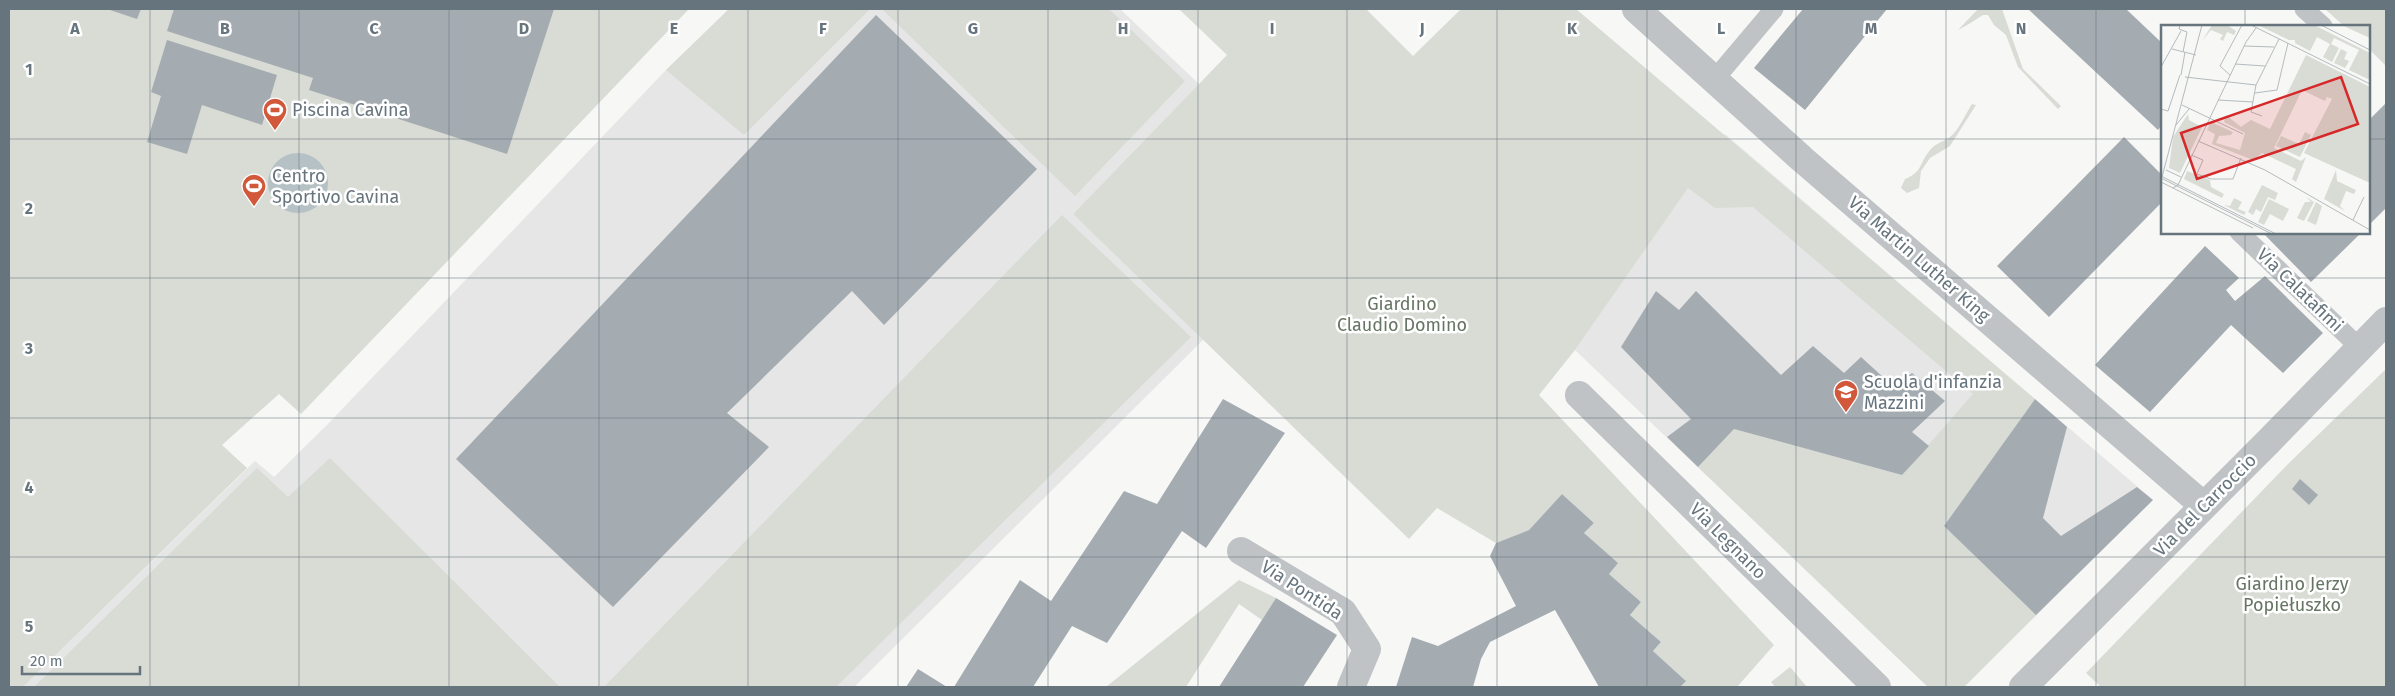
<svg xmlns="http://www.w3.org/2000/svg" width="2395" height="696" viewBox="0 0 2395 696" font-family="'Fira Sans',sans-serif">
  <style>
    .built { fill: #e5e6e5 }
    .green { fill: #d8dcd5 }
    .water { fill: #b6c1c5 }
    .building { fill: #a5acb1 }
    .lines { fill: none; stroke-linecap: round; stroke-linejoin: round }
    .lane { stroke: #bfc3c6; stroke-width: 19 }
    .street { stroke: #bfc3c6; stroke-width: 28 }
    .grid { fill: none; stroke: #66747d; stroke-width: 1; stroke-opacity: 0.55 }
    .labels { text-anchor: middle; stroke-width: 5; stroke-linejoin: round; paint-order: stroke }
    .poi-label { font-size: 18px; fill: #66747d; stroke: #fff; text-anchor: start }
    .street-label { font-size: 18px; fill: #66747d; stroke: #fff }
    .park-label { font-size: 18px; fill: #677664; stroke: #fff }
    .inset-road { fill: none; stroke: #b4bbbe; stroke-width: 1 }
    .view { fill: #d62828; fill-opacity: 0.15; stroke: #d62828; stroke-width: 2.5 }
    .inset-edge { fill: none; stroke: #66747d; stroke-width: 2.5 }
    .grid-label { font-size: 16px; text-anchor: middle; font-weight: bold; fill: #66747d; stroke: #fff; stroke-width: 5; stroke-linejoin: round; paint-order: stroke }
  </style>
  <rect width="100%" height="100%" fill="#f7f7f5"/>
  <path class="built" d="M729 9H1120L1199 84 1073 214 1204 339 854 687H23L255 461 274 477 327 425 666 70Z
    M1725 134 2153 500 1964 687H1928L1575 350Z"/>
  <path class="green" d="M9 9H689L301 414 279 394 222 445 247 468 23 687H9Z
    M729 9H870L744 135 666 70Z
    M882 9H1109L1185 81 1075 196Z
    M1179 9H1366L1413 56 1461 9H1576L2035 399 1944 526 2036 615 1964 687H1928L1698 467 1734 429 1902 475 1973 394 1753 207 1715 208 1688 188 1575 350 1539 395 1774 645 1737 687H1680L1685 680 1653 651 1661 642 1630 615 1641 602 1609 574 1584 533 1594 523 1562 494 1529 530 1496 543 1437 508 1409 539 1073 214 1227 55Z
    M1978 9H2002L2023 69 2061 106 2058 109 2018 67 2006 35 1994 25 1988 15H1983C1975 20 1968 25 1958 30Z
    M2325 9H2386V66L2369 49V26H2344Z
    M1972 104 1976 105 1950 146 1930 158 1921 171 1919 188 1907 193 1901 188 1905 179C1923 172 1919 163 1930 150 1936 143 1943 142 1950 137 1959 130 1966 113 1972 104Z
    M1062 215 1191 337 836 687H604Z
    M2386 369V687H2101L2086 673 2289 463Z
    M330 458 560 687H34L257 468 288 497Z
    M1239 580 1276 598 1262 620 1239 604 1186 687H1106Z
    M1790 667 1807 687H1775L1771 682Z"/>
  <path class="water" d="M268 183a30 30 0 1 1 60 0a30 30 0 1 1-60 0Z"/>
  <path class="building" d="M107 9H141L137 19Z
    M174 9H554L507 154 309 90 313 78 167 31Z
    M1803 9H1887L1805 110 1754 68Z
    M2028 9H2126L2162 43V125L2158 130Z
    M876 15 1037 169 884 325 852 291 727 413 769 447 613 607 456 459Z
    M167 40 277 75 262 125 202 105 187 154 147 142 161 96 151 92Z
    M2386 103V208L2369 225V120Z
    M2124 137 2162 175V202L2049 317 1997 266Z
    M2262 232H2362L2311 282Z
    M2205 246 2239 278 2226 290 2235 301 2265 276 2323 333 2283 373 2231 325 2150 412 2095 365Z
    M1656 291 1679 310 1696 291 1781 375 1813 346 1844 373 1861 357 1894 387 1912 373 1945 401 1912 432 1929 446 1902 475 1734 429 1698 467 1667 437 1691 419 1621 347Z
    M1223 399 1285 433 1206 548 1182 531 1107 643 1072 626 1033 687H954L1020 580 1051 601 1124 491 1157 504Z
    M2035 399 2067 427 2043 518 2061 536 2137 487 2153 500 2036 615 1944 526Z
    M2300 479 2318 495 2309 505 2292 489Z
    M1562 494 1594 523 1584 533 1618 563 1609 574 1641 602 1630 615 1661 642 1653 651 1686 681 1680 687H1599L1555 610 1490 642 1481 659 1473 687H1396L1412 637 1438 646 1516 606 1490 556 1496 543 1529 530Z
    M1276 598 1337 635 1303 687H1219Z
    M918 669 947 687H906Z"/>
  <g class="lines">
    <path class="lane" d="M2304 9 2323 26
      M1714 80 1774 9
      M2239 232 2360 348"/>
    <path class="street" d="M1636 9 1802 159 2204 506
      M1579 395 1877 687
      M1241 551 1343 612 1367 649 1351 687
      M2023 687 2268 442 2386 321"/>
  </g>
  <path class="grid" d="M150 9V687M299 9V687M449 9V687M599 9V687M748 9V687M898 9V687M1048 9V687M1198 9V687M1347 9V687M1497 9V687M1647 9V687M1796 9V687M1946 9V687M2096 9V687M2245 9V26M9 139H2162M2369 139H2386M2245 232V687M9 278H2386M9 418H2386M9 557H2386"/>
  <defs>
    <symbol id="stadium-pin" viewBox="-11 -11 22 30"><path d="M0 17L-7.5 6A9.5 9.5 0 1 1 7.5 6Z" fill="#d1583b" stroke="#fff"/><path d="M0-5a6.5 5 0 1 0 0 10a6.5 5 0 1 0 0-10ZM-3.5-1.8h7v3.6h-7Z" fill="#fff"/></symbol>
    <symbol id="school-pin" viewBox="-11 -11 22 30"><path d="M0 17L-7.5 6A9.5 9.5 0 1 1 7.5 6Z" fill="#d1583b" stroke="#fff"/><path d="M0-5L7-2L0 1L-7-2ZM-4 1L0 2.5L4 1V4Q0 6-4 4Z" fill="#fff"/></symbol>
  </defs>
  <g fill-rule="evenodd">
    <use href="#stadium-pin" x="261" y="96" width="28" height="38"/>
    <use href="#stadium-pin" x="240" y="172" width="28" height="38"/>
    <use href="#school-pin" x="1832" y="378" width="28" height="38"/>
  </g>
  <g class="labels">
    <g class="poi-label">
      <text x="292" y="116">Piscina Cavina</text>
      <text x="272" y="182">Centro<tspan x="272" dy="21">Sportivo Cavina</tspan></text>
      <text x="1864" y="388">Scuola d'infanzia<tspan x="1864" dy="21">Mazzini</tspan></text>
    </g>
    <g class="street-label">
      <text transform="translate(1919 259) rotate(41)" y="6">Via Martin Luther King</text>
      <text transform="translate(2300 290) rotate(44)" y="6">Via Calatafimi</text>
      <text transform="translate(2205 505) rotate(-45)" y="6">Via del Carroccio</text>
      <text transform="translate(1728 541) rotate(45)" y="6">Via Legnano</text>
      <text transform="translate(1302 590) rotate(33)" y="6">Via Pontida</text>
    </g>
    <g class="park-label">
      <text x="1402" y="310">Giardino<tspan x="1402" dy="21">Claudio Domino</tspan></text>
      <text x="2292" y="590">Giardino Jerzy<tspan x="2292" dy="21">Popiełuszko</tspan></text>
    </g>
  </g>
  <g transform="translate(2161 25)">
    <rect width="209" height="209" fill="#f7f7f5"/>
    <path d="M51 0H66L75 6 73 10 66 7 62 16 59 14 62 10 50 5 41 16ZM97 0H153L209 28V55L188 45 198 25 173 13 170 19 178 23 171 37 162 32 169 19 156 12 149 26 134 18V15H128ZM145 30 209 62V158L143 128 171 74 166 72 164 76 141 65 113 123 140 136 145 132 135 157 131 154 135 144 101 128 92 135 51 119 54 109 46 105 50 97 72 107 70 110 58 111 55 118 79 125 84 108 63 97 65 90 80 102 90 95 109 104ZM27 89 28 95 41 102 19 148 8 143 12 112ZM144 107 150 110 139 132 115 121 120 111 138 119ZM175 145 176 156 195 165 193 169 185 166 179 181 184 186 163 174ZM26 146 49 155 50 162 63 169 61 173 23 154ZM101 160 117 168 114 175 107 172 100 187 95 184 92 190 87 187ZM145 172 153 177 143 196 136 193 144 177H150ZM73 173 81 177 77 184 85 187 83 190 63 180 69 181ZM108 174 128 184 122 196 109 189 103 200 97 197ZM155 177 161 181 155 200 146 196Z" fill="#d8dcd5"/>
    <path d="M181 0H209V13L189 4Z" fill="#d8dcd5"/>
    <path d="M180 24 186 27 183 34 188 36 184 43 173 38Z" fill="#d8dcd5"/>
    <path class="inset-road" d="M19 0 18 4 26 7 22 27M90 0 209 59M160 0 209 25M83 21 113 22M11 24 35 30M74 39 104 41M0 42 20 6M20 50 24 27M69 50 59 41 81 0M24 52 95 60M94 68 116 65 127 18M57 75 92 77M21 80 82 109M0 84 7 86 19 50M101 91 90 87 95 60 118 14M15 100 28 84M37 116 104 145 209 205M30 130 42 135 36 149 50 154H72L80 133M5 145 20 152M0 151 115 209M1 152 41 0M0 153 111 209M0 157 92 203M12 163 17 160 85 17 95 3M192 195 203 172"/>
    <path class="view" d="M180 52 197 99 36 154 20 108Z"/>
    <rect width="209" height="209" class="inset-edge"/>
  </g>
  <g class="grid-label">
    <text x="75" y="34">A</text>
    <text x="225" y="34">B</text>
    <text x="374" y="34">C</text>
    <text x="524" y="34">D</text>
    <text x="674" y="34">E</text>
    <text x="823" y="34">F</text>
    <text x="973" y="34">G</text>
    <text x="1123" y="34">H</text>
    <text x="1272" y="34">I</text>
    <text x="1422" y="34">J</text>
    <text x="1572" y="34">K</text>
    <text x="1721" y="34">L</text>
    <text x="1871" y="34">M</text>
    <text x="2021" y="34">N</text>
    <text x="29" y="75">1</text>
    <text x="29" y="214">2</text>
    <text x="29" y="354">3</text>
    <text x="29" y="493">4</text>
    <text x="29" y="632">5</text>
  </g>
  <rect width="2395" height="696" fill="none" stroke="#66747d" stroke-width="20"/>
  <path d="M22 666v8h118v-8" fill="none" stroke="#66747d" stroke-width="2.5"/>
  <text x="30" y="666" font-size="15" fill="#66747d" stroke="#ffffff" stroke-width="4" paint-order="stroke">20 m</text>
</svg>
